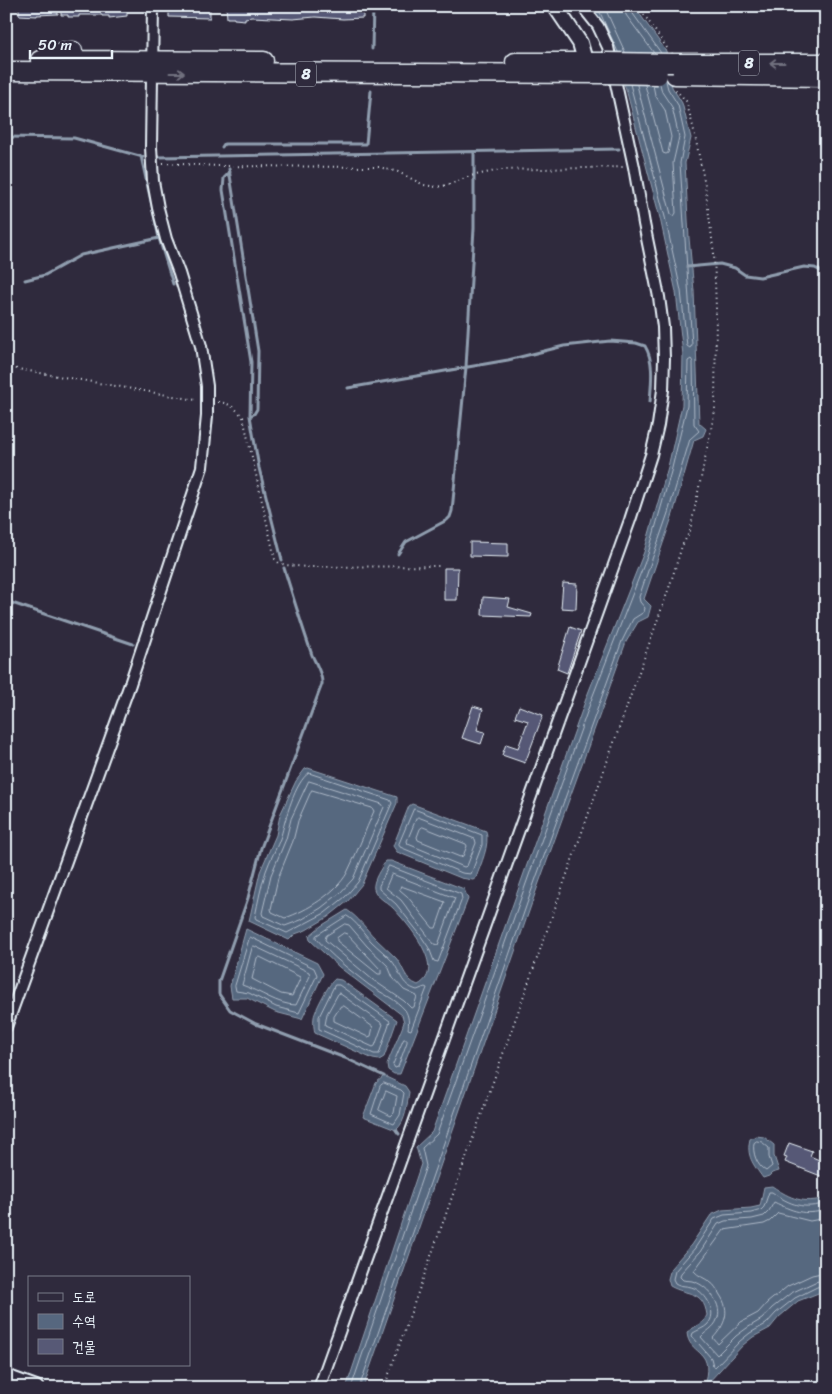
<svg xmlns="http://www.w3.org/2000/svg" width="832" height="1394" viewBox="0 0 832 1394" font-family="Sriracha,'Poor Story',sans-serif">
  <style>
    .water { fill: #56677f; stroke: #909eaf }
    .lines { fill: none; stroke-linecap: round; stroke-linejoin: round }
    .shore { stroke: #aebac8; stroke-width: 1 }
    .stream { stroke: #909eaf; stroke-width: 3 }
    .building { fill: #575976; stroke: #e8f1f8 }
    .street-casing { stroke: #e8f1f8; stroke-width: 14 }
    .secondary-casing { stroke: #e8f1f8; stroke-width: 18 }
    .highway-casing { stroke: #e8f1f8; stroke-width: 21 }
    .path { stroke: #e8f1f8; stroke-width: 2; stroke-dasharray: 1 4; stroke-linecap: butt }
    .street { stroke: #2f2a3d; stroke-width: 10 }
    .secondary { stroke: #2f2a3d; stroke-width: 14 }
    .highway { stroke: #2f2a3d; stroke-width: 18 }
    .highway-bridge-casing { stroke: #e8f1f8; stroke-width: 21; stroke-linecap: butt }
    .highway-bridge { stroke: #2f2a3d; stroke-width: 18 }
    .oneway { stroke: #70707e }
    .labels { text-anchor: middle; stroke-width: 4.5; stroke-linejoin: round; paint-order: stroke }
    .shield { fill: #2f2a3d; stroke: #b0b5c0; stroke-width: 1 }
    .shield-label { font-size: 15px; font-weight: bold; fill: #e8f1f8 }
  </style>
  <rect width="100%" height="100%" fill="#2f2a3d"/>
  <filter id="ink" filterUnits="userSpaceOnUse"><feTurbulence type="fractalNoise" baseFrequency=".02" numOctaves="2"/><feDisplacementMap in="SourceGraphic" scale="10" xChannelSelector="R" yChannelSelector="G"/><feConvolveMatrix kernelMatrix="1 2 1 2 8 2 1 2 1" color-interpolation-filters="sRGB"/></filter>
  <g filter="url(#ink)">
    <path class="water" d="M592 6H634L666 51 672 87 682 103 691 138 685 163 689 238 694 291 699 423 706 429 703 436 694 440 673 514 644 599 651 606 648 617 638 622 626 642 535 894 363 1388H346L421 1164 416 1147 432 1132 587 696 644 552 668 467 682 405 683 355 676 292 660 218 626 89 607 37Z
      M308 768 397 797V803L362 884 348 901 328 917 306 930 295 934 289 940 249 921 260 872 276 835 280 815 296 781 305 769Z
      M412 804 486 831C490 846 481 863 476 878L473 880 461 878 397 852 393 846 409 806Z
      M386 861H391L464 889 468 899 400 1074H394L388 1070 387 1064 402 1028 404 1022 402 1015 339 967 310 940 309 936 321 926 347 910C359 918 366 929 375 938 382 945 389 951 396 958 404 967 404 980 418 985 448 969 407 923 393 908 387 902 376 897 374 889 372 881 382 867 386 861Z
      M246 929 317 963 323 974 302 1019 275 1012 247 998H232L230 986Z
      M335 979 341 980 397 1020 384 1057 379 1060 373 1059 315 1033C314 1028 313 1023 314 1017 315 1010 329 983 335 979Z
      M384 1076 405 1086 409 1092C407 1104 406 1122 396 1130L363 1117 376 1083Z
      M756 1136 764 1137 774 1145V1156L779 1171 772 1173 769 1176 763 1178C753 1164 746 1156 750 1139Z
      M772 1186C791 1199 803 1204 826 1198V1290L798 1301 779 1317 770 1328 753 1337 743 1345 707 1384 705 1381C714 1348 688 1355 687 1332L704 1321 707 1315C703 1289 687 1296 670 1286L668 1279 671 1268 691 1245 711 1215 722 1210 751 1208 760 1206 764 1187Z"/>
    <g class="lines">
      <path class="shore" d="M597 6 618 52
        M604 6 625 52
        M624 6 626 15 654 53
        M630 6 631 11 661 53
        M630 84 665 217 681 291 687 346 690 348 692 345 680 163 685 137 678 105 668 89 666 81
        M637 85 671 214 674 216 676 213 673 163 679 137 672 107 662 92 660 84
        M645 85 663 153 666 154 668 153 671 137 665 110 655 95 653 85
        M309 773 390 800 392 803 358 882 345 897 325 913 287 933 256 919 255 917C258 902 261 886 266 871 270 859 277 848 281 836 285 821 295 781 309 773Z
        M309 781 382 804 384 807 353 879 340 893 321 908 301 920 285 926 263 916 262 913 271 875 286 839 291 819Z
        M312 790 372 808 374 811C365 831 357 853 347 873 336 893 306 911 285 918L272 912 271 909 278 878 293 841 298 821Z
        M414 809 482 835V845L471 874 462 873 400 847 399 844Z
        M418 817 475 839 476 843 467 866 464 867 408 844 407 841 416 819Z
        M423 827 466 844 467 846 463 856 460 857 418 840 417 837 420 829Z
        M389 866 461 894 462 899 438 962 434 961 429 948 419 933 396 904 379 889V886Z
        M392 874 455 898 438 945 434 944 401 900 386 888Z
        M401 886 445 902 436 928H433L407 896 400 890Z
        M347 916C357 922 363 933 372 942 378 948 386 954 392 961 401 972 400 985 417 990L425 987 427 988 411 1030 408 1029C409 1023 409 1016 405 1010 396 999 381 993 369 985 351 971 331 956 316 938V936Z
        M345 924 349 925 367 946 388 966 393 978 404 990 417 996 414 1007 411 1008 404 1001 373 980 325 940 326 936Z
        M344 933 347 934 381 970V974H378L337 941V938Z
        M250 937 314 968 317 975 299 1013 276 1007 249 993 236 991 235 986Z
        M254 946 309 972 310 976 296 1005C278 1005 260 991 242 985L252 948Z
        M260 957 300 977V979L292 996 281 994 252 979 257 958Z
        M335 985H339L390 1021 379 1054H374L319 1029V1017Z
        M339 993 383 1024 375 1046 373 1047 325 1025 327 1014Z
        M341 1006H344L373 1027 371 1036 368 1037 334 1021V1017Z
        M404 1039H407V1042L398 1067 395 1068 393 1065Z
        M384 1083 401 1090 404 1093 400 1115 394 1124 371 1114 380 1086Z
        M386 1091 397 1096 394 1113 391 1116 379 1110Z
        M757 1141 762 1142 769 1148V1157L772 1166 766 1171C757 1166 752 1153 754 1143Z
        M826 1203C804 1210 790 1205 772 1192H769L764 1207 761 1210 751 1213 724 1215 714 1219 695 1248 675 1271 673 1279 675 1283C681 1287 687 1285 694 1288 706 1293 719 1313 707 1325 704 1328 698 1330 693 1333L692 1336 711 1358 713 1366 715 1367 740 1341 750 1333 766 1324 776 1313 795 1298 817 1287 826 1285
        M826 1210C803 1216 793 1211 774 1202L769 1211 764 1216 752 1219 725 1221 718 1224 700 1252 681 1273 680 1277 683 1280C687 1281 691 1280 695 1282 708 1286 724 1306 717 1320 714 1328 706 1331 701 1337L717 1355 736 1336 747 1328 762 1319 772 1308 791 1293 815 1282 826 1279
        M826 1218 810 1221 778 1213 770 1221 764 1224 724 1230 694 1271C698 1276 705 1278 710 1282 715 1285 717 1290 720 1295 731 1311 725 1325 713 1338L718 1344 741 1322 758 1313 767 1303 788 1286 812 1275 826 1272
        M351 1388 426 1166 422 1148 437 1134 592 698 648 554 672 468 687 406 688 361 691 359 693 362 694 424 699 431 690 439 668 513 639 597 640 602 645 608 644 612 633 619 622 641 531 892 359 1388"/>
      <path class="stream" d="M372 49 373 6
        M6 137 74 138 143 157
        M222 147 224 144H366L371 91
        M141 156 159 238 173 284
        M158 157 619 149
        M229 169 258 351 257 409 254 414 250 416
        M230 172 224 178 223 190 251 362 250 416 259 468 282 560
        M687 267 720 264 735 268 745 275 760 277 804 267 815 268 826 274
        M25 280 45 275 81 255 159 238
        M348 388 508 360 564 346 610 341 636 343 645 346C655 363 651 384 650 402
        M398 554 406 542 447 520 450 517 452 511 466 367 474 228V152
        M284 568C293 597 302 626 312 655 316 664 323 675 322 684L261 848 248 898 219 981V994L230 1010 256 1024 345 1058 384 1076
        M6 601 133 644
        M396 1130 399 1134"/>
    </g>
    <path class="building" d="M19 6H58V14L37 15V16L19 15Z
      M61 6H127V16L109 18V16H102V15H79V17H68V15H61Z
      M169 6H210V18L169 17Z
      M226 6H363V18L343 19 315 17 293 19 252 17 245 18V20L234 19V18H227Z
      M470 542 508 543V557L470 556Z
      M444 568H458L457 600H444Z
      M563 583 577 584 576 609 561 608Z
      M483 597 510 599 508 607 532 614 531 617 482 615Z
      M570 627 581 631 567 673 557 669Z
      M473 706 483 709 477 730 485 732 481 744 462 738Z
      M519 706 543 715 525 763 502 755 506 744 518 748 528 721 515 717Z
      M789 1143 812 1151 810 1156 826 1163V1178L785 1162 787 1157 784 1156Z"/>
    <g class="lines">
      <defs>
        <path id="street" d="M6 1027 130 684 202 467 207 416V386L201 346 179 273 166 239 158 208 153 181 151 147 153 6
          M319 1388 630 520 651 455 658 425 663 390 664 358 663 327 659 297 644 224 634 167 608 47 598 26 582 6"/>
        <path id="secondary" d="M555 6 580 43 588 71
          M6 1377 36 1388"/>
        <path id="highway" d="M40 60 63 52 73 51
          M63 60 264 61
          M515 62H605
          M673 63H826
          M6 71 606 74
          M675 75 826 77"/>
      </defs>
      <use href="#street" class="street-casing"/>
      <use href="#secondary" class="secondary-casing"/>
      <use href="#highway" class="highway-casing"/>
      <path class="path" d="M638 6 667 48
        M163 163 217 166 379 167 398 172 424 185 436 187 448 185 470 176 501 170 624 167
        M6 367 196 400
        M218 402C230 403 235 408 243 417L275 559 279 563 286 565 307 567 441 566
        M384 1388 669 588 682 546 690 531 715 410 716 308 714 254 705 185 693 126 686 101 675 89"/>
      <use href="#street" class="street"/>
      <use href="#secondary" class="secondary"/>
      <use href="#highway" class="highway"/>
      <defs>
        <path id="highway-bridge" d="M605 62 673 63
          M606 74 658 75"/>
      </defs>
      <use href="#highway-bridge" class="highway-bridge-casing"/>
      <use href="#highway-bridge" class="highway-bridge"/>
    </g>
    <defs><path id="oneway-shaft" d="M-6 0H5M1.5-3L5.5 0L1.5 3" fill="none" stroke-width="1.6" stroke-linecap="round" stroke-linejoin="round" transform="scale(1.25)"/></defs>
    <g class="oneway">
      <use href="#oneway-shaft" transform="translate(777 63) rotate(180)"/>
      <use href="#oneway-shaft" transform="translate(177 73)"/>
    </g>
  </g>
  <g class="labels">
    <g class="shield">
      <rect x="739" y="50.5" width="20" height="25" rx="4"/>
      <rect x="296" y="61.5" width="20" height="25" rx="4"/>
    </g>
    <g class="shield-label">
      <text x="749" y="68">8</text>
      <text x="306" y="79">8</text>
    </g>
  </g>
  <rect width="832" height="1394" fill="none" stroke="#2f2a3d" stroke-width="25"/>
  <rect x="12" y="12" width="807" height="1369" fill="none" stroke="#e8f1f8" stroke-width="2" filter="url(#ink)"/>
  <rect x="28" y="1276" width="162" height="90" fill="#2f2a3d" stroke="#797a88"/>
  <rect x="38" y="1293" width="25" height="8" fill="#2f2a3d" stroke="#797a88"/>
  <text x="72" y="1302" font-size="15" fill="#e8f1f8">도로</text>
  <rect x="38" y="1314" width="25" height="15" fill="#56677f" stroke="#797a88"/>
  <text x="72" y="1326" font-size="15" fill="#e8f1f8">수역</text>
  <rect x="38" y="1339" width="25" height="15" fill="#575976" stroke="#797a88"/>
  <text x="72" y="1352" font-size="15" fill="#e8f1f8">건물</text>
  <path d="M30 50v8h82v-8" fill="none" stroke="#e8f1f8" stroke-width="2.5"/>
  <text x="38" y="50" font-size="15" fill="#e8f1f8" stroke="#2f2a3d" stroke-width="4" paint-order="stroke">50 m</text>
</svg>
